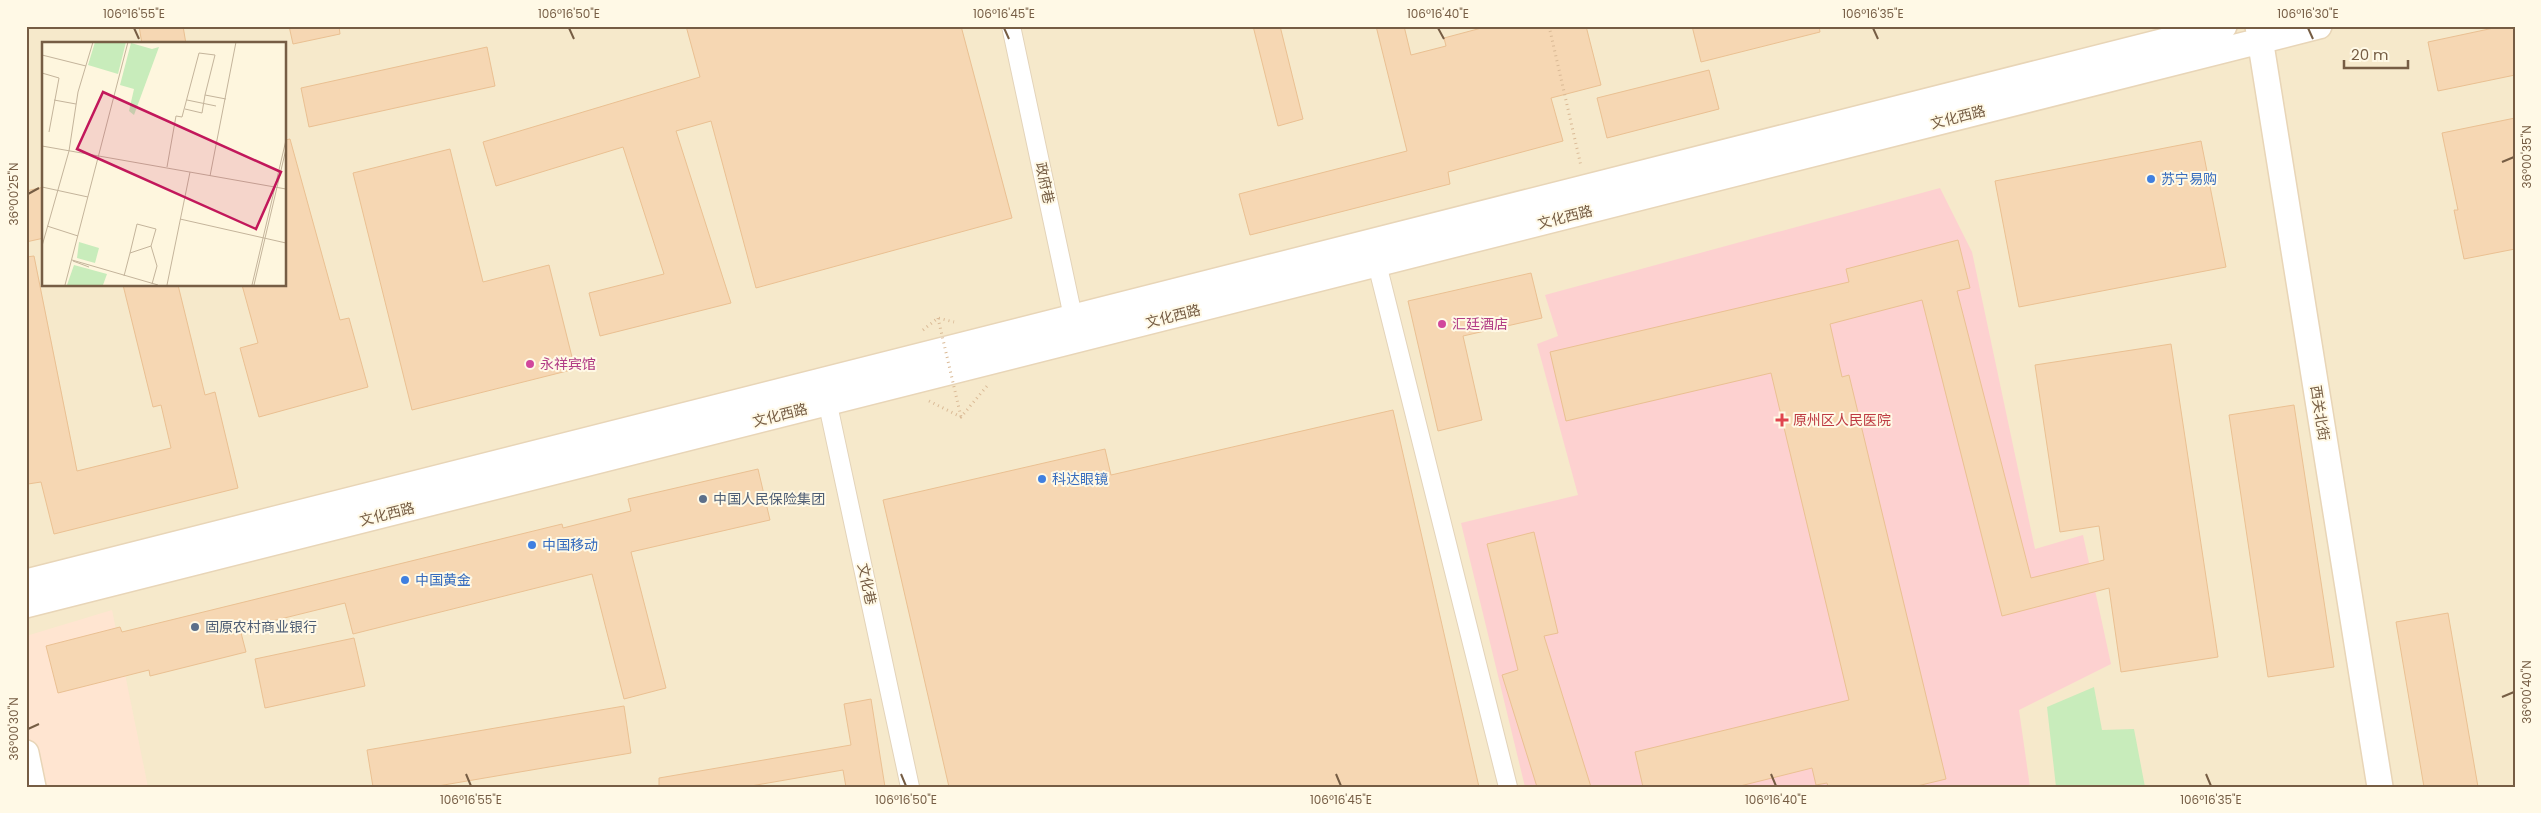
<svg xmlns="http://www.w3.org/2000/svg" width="2541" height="813" viewBox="0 0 2541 813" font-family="Poppins,'Noto Sans SC',sans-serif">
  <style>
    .residential { fill: #f6e9cb; fill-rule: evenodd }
    .commercial { fill: #ffe5d1 }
    .medical { fill: #fdd1d0 }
    .green { fill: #c8ecbb }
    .building { fill: #f6d7b3; stroke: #eac092 }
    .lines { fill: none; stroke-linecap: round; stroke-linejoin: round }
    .street-casing { stroke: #e3d3b9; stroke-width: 20 }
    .secondary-casing { stroke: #e8d5b7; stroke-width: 28 }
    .path { stroke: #daba96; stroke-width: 3; stroke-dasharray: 1 4; stroke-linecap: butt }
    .street { stroke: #fff; stroke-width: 18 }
    .secondary { stroke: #fff; stroke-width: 25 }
    .path-bridge { stroke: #daba96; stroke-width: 3; stroke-dasharray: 1 4; stroke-linecap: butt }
    .ticks { fill: none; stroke: #765d44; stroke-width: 2 }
    .shop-dot { fill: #3f7fe0; stroke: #fff9e6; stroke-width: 2 }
    .hotel-dot { fill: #d1479c; stroke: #fff9e6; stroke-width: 2 }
    .health-dot { fill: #e0444e; stroke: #fff9e6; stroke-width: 2 }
    .service-dot { fill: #5c6f8a; stroke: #fff9e6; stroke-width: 2 }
    .labels { text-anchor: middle; stroke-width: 4; stroke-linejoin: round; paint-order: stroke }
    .street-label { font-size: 14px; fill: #765d44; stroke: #fff9e6 }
    .shop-label { font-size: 14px; fill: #366cbe; stroke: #fff9e6; text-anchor: start }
    .hotel-label { font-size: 14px; fill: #b23c85; stroke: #fff9e6; text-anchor: start }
    .health-label { font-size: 14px; fill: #be3a42; stroke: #fff9e6; text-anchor: start }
    .service-label { font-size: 14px; fill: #4e5e75; stroke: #fff9e6; text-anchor: start }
    .inset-road { fill: none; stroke: #c4b49b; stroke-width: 1 }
    .view { fill: #c2185b; fill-opacity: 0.15; stroke: #c2185b; stroke-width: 2.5 }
    .inset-edge { fill: none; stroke: #765d44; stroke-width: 2.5 }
    .neatline { fill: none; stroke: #765d44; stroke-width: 2 }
    .ticks-label { font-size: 12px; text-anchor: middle; fill: #765d44 }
  </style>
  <rect width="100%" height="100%" fill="#fef6de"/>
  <path class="residential" d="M26 26H2515V787H26ZM44 44H285V285H44Z"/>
  <path class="commercial" d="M112 610 148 787H26V636Z"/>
  <path class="medical" d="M1940 188 1972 252 2035 549 2083 535 2111 664 2019 710 2030 787H1525L1461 523 1578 495 1537 344 1558 336 1545 295Z"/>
  <path class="green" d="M2094 687 2102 730 2134 729 2145 787H2056L2047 707Z"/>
  <path class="building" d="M139 26H183L186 44H142Z
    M289 26H339L340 34 293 44Z
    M686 26H961L1012 218 756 288 711 121 676 131 731 303 600 336 589 293 664 274 623 147 496 186 483 142 700 77Z
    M1253 26H1280L1303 119 1278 126Z
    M1376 26H1404L1411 55 1446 46 1444 38 1489 26H1586L1601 85 1551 98 1563 141 1448 172 1450 184 1250 235 1239 194 1407 151Z
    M1692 26H1819L1820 32 1701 62Z
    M2503 26H2515V75L2438 91 2428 42Z
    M487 47 495 86 309 127 301 88Z
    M1709 70 1719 109 1607 138 1597 98Z
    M2515 118V249L2464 259 2454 210H2458L2442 133Z
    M290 139 340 320 349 318 368 387 259 417 240 348 258 343 242 285H285V140Z
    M2201 141 2226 267 2019 307 1995 181Z
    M450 149 483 282 549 265 575 369 412 410 353 173Z
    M44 187V238L26 242V191Z
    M1958 240 1970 288 1957 291 2031 578 2104 560 2099 526 2060 532 2035 365 2171 344 2218 657 2121 672 2109 588 2002 616 1922 300 1830 324 1842 377 1849 375 1946 779 1913 787H1828L1827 783 1816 785 1812 768 1736 787H1643L1635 752 1849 700 1771 373 1566 421 1550 352 1849 282 1846 269Z
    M34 256 77 471 171 448 161 405 153 407 123 285H178L205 395 215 392 238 488 54 534 41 482 28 484 26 474V257Z
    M1531 273 1542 318 1463 336 1482 420 1438 431 1408 301Z
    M2294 405 2334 667 2268 677 2229 415Z
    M1393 410 1479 787H949L883 500 1105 449 1111 475Z
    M758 469 770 520 631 552 666 688 624 699 592 574 353 634 345 603 240 629 246 652 150 676 149 670 58 693 46 646 120 627 122 632 562 524 563 528 631 511 628 499Z
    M1534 532 1558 633 1544 636 1591 787H1537L1502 675 1518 670 1487 544Z
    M2448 613 2478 787H2424L2396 622Z
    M354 638 365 686 265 708 255 659Z
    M871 699 885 787H846L843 770 745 787H659V778L851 745 844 704Z
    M624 706 631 753 432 787H373L367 750Z"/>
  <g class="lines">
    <defs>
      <path id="street" d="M1011 26 1075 326
        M1377 264 1508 787
        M825 391 910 787"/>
      <path id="secondary" d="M2258 26 2380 787
        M26 582 2224 26
        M26 605 2319 26
        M26 753 33 787"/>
    </defs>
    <use href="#street" class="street-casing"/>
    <use href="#secondary" class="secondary-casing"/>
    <path class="path" d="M1549 26 1581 166
      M923 330 938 318 954 322
      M929 401 961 417 987 386"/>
    <use href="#street" class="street"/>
    <use href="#secondary" class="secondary"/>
    <path class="path-bridge" d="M938 318 961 417"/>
  </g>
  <path class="ticks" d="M134 28 139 39M569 28 574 39M1004 28 1009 39M1438 28 1444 39M1873 28 1878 39M2308 28 2313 39M2502 162 2514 157M28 194 39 188M2502 697 2514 692M28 729 39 724M466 774 471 786M901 774 906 786M1336 774 1341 786M1771 774 1776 786M2206 774 2211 786"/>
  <g class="shop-dot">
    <circle cx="2151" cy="179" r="5"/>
    <circle cx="1042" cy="479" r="5"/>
    <circle cx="532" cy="545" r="5"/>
    <circle cx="405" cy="580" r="5"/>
  </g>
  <g class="hotel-dot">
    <circle cx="1442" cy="324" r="5"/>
    <circle cx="530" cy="364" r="5"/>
  </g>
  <path class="health-dot" d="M1779.5 412.5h5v5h5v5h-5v5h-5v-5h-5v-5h5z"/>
  <g class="service-dot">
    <circle cx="703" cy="499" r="5"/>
    <circle cx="195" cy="627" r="5"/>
  </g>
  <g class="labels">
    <g class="street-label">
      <text transform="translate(1958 117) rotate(-14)" y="5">文化西路</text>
      <text transform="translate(1045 183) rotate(78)" y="5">政府巷</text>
      <text transform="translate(1565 217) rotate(-14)" y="5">文化西路</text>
      <text transform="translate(1173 316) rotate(-14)" y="5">文化西路</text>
      <text transform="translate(2320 413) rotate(81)" y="5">西关北街</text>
      <text transform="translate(780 415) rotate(-14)" y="5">文化西路</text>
      <text transform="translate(387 514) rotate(-14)" y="5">文化西路</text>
      <text transform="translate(867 584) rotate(78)" y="5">文化巷</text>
    </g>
    <g class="shop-label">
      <text x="2161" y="184">苏宁易购</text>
      <text x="1052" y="484">科达眼镜</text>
      <text x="542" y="550">中国移动</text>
      <text x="415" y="585">中国黄金</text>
    </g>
    <g class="hotel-label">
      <text x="1452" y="329">汇廷酒店</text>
      <text x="540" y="369">永祥宾馆</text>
    </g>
    <g class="health-label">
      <text x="1793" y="425">原州区人民医院</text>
    </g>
    <g class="service-label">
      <text x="713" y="504">中国人民保险集团</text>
      <text x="205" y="632">固原农村商业银行</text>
    </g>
  </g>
  <g transform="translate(42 42)">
    <rect width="244" height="244" fill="#fef6de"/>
    <path d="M53 0H84L76 32 46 23ZM89 1 110 7 117 5 92 73 87 69 92 47 78 43ZM37 200 57 206 53 221 35 216ZM32 223 65 232 61 243H25Z" fill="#c8ecbb"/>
    <path class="inset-road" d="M0 13 44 24M0 31 17 36 7 90M12 58 34 62M145 58 174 64M143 67 160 71 163 53M0 104 244 147M125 125 134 74 140 75 157 11 173 13 163 53 184 57M168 134 194 0M0 145 46 155M138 177 244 201M5 184 36 194M0 204 27 109 36 50 51 0M88 211 95 182 114 187 109 204 115 224 110 242M30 218 116 243M31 219 47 225M82 234 88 211 109 204M23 243 86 0M125 243 148 130M210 243 244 98M212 243 244 107"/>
    <path class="view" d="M61 50 239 130 214 187 35 107Z"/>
    <rect width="244" height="244" class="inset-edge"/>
  </g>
  <rect width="2541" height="813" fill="none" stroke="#fff9e6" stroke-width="55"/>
  <path d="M2344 60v8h64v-8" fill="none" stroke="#765d44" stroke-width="2.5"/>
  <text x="2351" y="60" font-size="15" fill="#765d44" stroke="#fff9e6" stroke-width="4" paint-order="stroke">20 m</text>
  <rect x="28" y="28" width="2486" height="758" class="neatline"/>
  <g class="ticks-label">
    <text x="134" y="18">106°16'55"E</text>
    <text x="569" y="18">106°16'50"E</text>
    <text x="1004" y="18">106°16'45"E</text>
    <text x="1438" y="18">106°16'40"E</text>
    <text x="1873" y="18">106°16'35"E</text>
    <text x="2308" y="18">106°16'30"E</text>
    <text transform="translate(2527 157) rotate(-90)" y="4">36°00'35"N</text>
    <text transform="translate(14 194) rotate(-90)" y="4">36°00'25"N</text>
    <text transform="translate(2527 692) rotate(-90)" y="4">36°00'40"N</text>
    <text transform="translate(14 729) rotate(-90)" y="4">36°00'30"N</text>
    <text x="471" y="804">106°16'55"E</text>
    <text x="906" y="804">106°16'50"E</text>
    <text x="1341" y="804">106°16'45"E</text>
    <text x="1776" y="804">106°16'40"E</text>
    <text x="2211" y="804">106°16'35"E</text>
  </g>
</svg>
